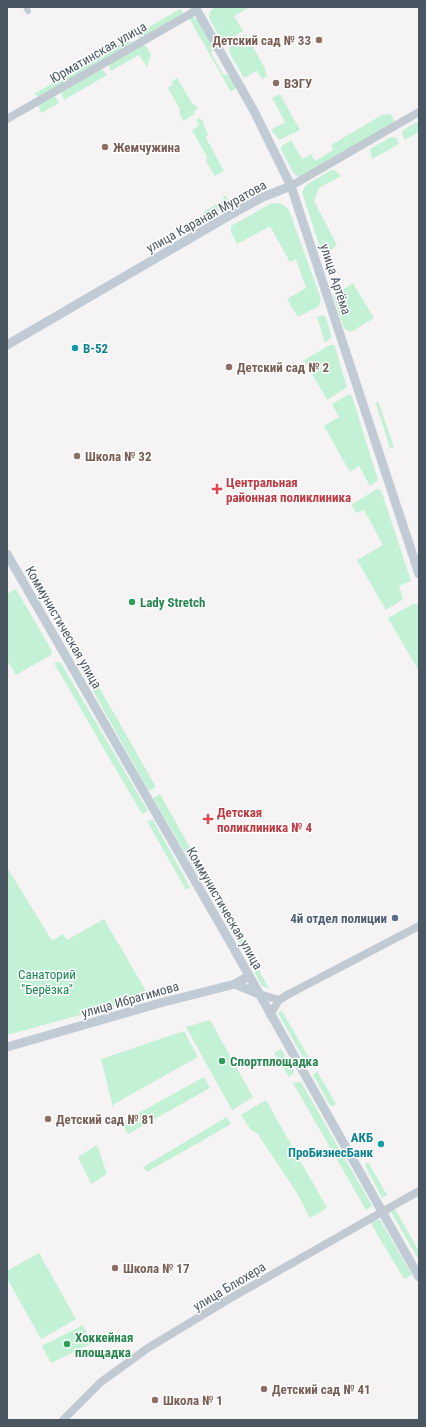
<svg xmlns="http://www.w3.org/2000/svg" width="426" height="1427" viewBox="0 0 426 1427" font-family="'Roboto Condensed',sans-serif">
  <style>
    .green { fill: #c3f1d5 }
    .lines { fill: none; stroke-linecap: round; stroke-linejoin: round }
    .minor { stroke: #c1cad2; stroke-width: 6 }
    .tertiary { stroke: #c1cad2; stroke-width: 8 }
    .secondary { stroke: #c1cbd6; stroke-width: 9 }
    .education-dot { fill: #8d6e63; stroke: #fff; stroke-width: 1.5 }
    .culture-dot { fill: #0f9aa8; stroke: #fff; stroke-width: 1.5 }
    .health-dot { fill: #e0444e; stroke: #fff; stroke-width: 1.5 }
    .leisure-dot { fill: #2e9e5b; stroke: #fff; stroke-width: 1.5 }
    .service-dot { fill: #5c6f8a; stroke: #fff; stroke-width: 1.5 }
    .labels { text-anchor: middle; stroke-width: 3; stroke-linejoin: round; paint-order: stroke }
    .education-label { font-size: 13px; font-weight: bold; fill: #785e54; stroke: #fff; text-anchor: start }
    .street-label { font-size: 13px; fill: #4a5661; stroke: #fff }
    .culture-label { font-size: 13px; font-weight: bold; fill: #0d838f; stroke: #fff; text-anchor: start }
    .health-label { font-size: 13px; font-weight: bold; fill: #be3a42; stroke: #fff; text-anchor: start }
    .leisure-label { font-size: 13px; font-weight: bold; fill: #27864d; stroke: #fff; text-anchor: start }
    .service-label { font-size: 13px; font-weight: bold; fill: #4e5e75; stroke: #fff; text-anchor: end }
    .park-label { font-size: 13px; fill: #17864f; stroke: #fff }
  </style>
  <rect width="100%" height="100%" fill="#f5f3f3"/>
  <path class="green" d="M215 7H250L234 16 243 31 225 41 221 39 209 18 210 11Z
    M180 9 183 12 182 14 141 38 135 35Z
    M193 17 197 20 213 46 211 53 223 74 230 76 236 88 231 92 189 18Z
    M246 34 266 70 265 71 267 76 262 79 257 71 244 78 229 52 230 43Z
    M129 39 131 41 130 44 40 97 34 94Z
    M142 45 147 47 151 54 147 67 139 55 111 71 109 67 110 63Z
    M99 69H102L107 75 64 100 61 92Z
    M177 78 192 103 195 105 198 109 194 111 195 114 183 121 179 112 180 109 168 88 173 85 171 82Z
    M280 94 300 130 279 140 271 130 285 122 272 98Z
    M55 96 59 103 41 113 38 105Z
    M389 114 392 116 395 122 300 178 294 174 281 150 282 146 291 140 302 159 311 154 315 161 333 150 331 145 382 115Z
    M199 118 204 122 203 124 208 134 206 138 224 171 215 176 206 161 207 157 192 130 199 126 196 120Z
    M419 121V132L405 140 402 135 403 130Z
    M391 137 396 138 399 144 372 159 370 149Z
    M333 169 341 176 319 188 314 201 337 245 329 252 334 264 328 273 302 192 306 185Z
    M225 195 229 201 228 205 210 216 205 215 203 212 222 201Z
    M277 203 284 205 289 210 321 299 319 306 298 317 287 299 306 288 296 259 290 262 270 226 237 244 231 232V226L270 204Z
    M353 283 374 318 351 332 344 328 333 296Z
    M323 315 326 318 332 337 325 343 317 317Z
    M330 345H334L335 347 347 387 327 400 304 360Z
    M349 394 352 396 378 480 370 486 359 466 350 472 324 426 339 417 332 404Z
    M378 401 394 447 390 448 376 404Z
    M377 489 381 490 411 581 399 586 403 599 386 610 357 560 383 545 364 510 356 513 351 505Z
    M36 572 78 647 70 649 35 585Z
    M16 589 52 651 51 655 16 675 7 660V594Z
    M413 604H417L419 608V671L388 618Z
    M84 661 156 787 149 791 78 664Z
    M57 662 61 663 148 811 142 814 54 663Z
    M160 794 204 873 203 876 198 875 153 798Z
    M153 820 190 887 186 890 147 821Z
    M7 867 52 941 63 934 67 940 104 919 149 996 7 1035Z
    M213 889 238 932 233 935 209 891Z
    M242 938 269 989 262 986 237 940Z
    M282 1011 313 1065 309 1068 278 1013Z
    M210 1020 253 1097 232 1110 186 1027Z
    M184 1031 198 1057 114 1104 113 1107 101 1059Z
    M281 1049 294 1070 293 1074 289 1077 274 1053Z
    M317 1071 336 1104 331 1107 313 1075Z
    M204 1077 210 1088 128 1134 121 1123Z
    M301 1082 372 1206 366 1210 293 1083Z
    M266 1100 327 1208 310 1218 297 1193 257 1133 251 1130 241 1115Z
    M227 1117 231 1124 147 1172 143 1167Z
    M97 1145 107 1174 91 1184 78 1157Z
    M368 1162 387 1195 382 1198 365 1165Z
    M395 1209 419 1251V1260L391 1212Z
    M375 1220H380L412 1275 404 1279 370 1222Z
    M39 1253 76 1319 41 1339 7 1278V1271Z
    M83 1325 92 1343 51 1363 42 1346Z"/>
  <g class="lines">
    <path class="minor" d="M26 7 28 11"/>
    <path class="tertiary" d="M7 119 197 10
      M291 186 419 112
      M259 994 279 1000
      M270 1015 279 1000 289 994 419 926
      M63 1420 101 1382 148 1348 229 1299 419 1191"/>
    <path class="secondary" d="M195 7 254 111 291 186 419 574
      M7 345 237 211 263 197 291 186
      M7 554 229 940 419 1277
      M235 984 259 994
      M7 1047 160 1003 235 984 249 976"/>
  </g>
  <g class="education-dot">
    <circle cx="319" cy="40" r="4"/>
    <circle cx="276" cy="83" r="4"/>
    <circle cx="105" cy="147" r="4"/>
    <circle cx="229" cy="367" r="4"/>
    <circle cx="77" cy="456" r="4"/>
    <circle cx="48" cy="1119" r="4"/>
    <circle cx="115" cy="1268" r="4"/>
    <circle cx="264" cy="1389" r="4"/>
    <circle cx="155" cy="1400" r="4"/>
  </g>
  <g class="culture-dot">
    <circle cx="75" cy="348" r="4"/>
    <circle cx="381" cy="1144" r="4"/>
  </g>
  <g class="health-dot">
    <path d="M215 483h4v4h4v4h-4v4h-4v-4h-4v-4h4z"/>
    <path d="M206 813h4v4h4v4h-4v4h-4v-4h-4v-4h4z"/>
  </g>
  <g class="leisure-dot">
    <circle cx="132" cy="602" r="4"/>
    <circle cx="222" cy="1061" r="4"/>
    <circle cx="67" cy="1344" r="4"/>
  </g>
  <circle class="service-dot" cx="395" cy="918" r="4"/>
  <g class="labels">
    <g class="education-label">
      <text x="311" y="45" text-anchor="end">Детский сад № 33</text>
      <text x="284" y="88">ВЭГУ</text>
      <text x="113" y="152">Жемчужина</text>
      <text x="237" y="372">Детский сад № 2</text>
      <text x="85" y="461">Школа № 32</text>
      <text x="56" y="1124">Детский сад № 81</text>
      <text x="123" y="1273">Школа № 17</text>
      <text x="272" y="1394">Детский сад № 41</text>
      <text x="163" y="1405">Школа № 1</text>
    </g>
    <g class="street-label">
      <text transform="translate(98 52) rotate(-30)" y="5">Юрматинская улица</text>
      <text transform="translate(206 216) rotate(-29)" y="5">улица Караная Муратова</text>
      <text transform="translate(336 279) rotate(72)" y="5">улица Артёма</text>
      <text transform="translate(64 627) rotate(60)" y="5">Коммунистическая улица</text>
      <text transform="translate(225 908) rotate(60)" y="5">Коммунистическая улица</text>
      <text transform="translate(130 999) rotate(-16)" y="5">улица Ибрагимова</text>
      <text transform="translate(229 1286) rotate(-31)" y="5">улица Блюхера</text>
    </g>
    <g class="culture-label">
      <text x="83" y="353">B-52</text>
      <text x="373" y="1142" text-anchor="end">АКБ<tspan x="373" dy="15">ПроБизнесБанк</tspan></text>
    </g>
    <g class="health-label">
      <text x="226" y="487">Центральная<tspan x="226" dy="15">районная поликлиника</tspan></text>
      <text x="217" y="817">Детская<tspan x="217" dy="15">поликлиника № 4</tspan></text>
    </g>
    <g class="leisure-label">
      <text x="140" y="607">Lady Stretch</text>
      <text x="230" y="1066">Спортплощадка</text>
      <text x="75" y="1342">Хоккейная<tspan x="75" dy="15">площадка</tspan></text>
    </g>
    <g class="service-label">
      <text x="387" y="923">4й отдел полиции</text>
    </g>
    <g class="park-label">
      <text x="47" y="979">Санаторий<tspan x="47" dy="15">"Берёзка"</tspan></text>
    </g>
  </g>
  <rect width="426" height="1427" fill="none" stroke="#4a5661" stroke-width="16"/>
</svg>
